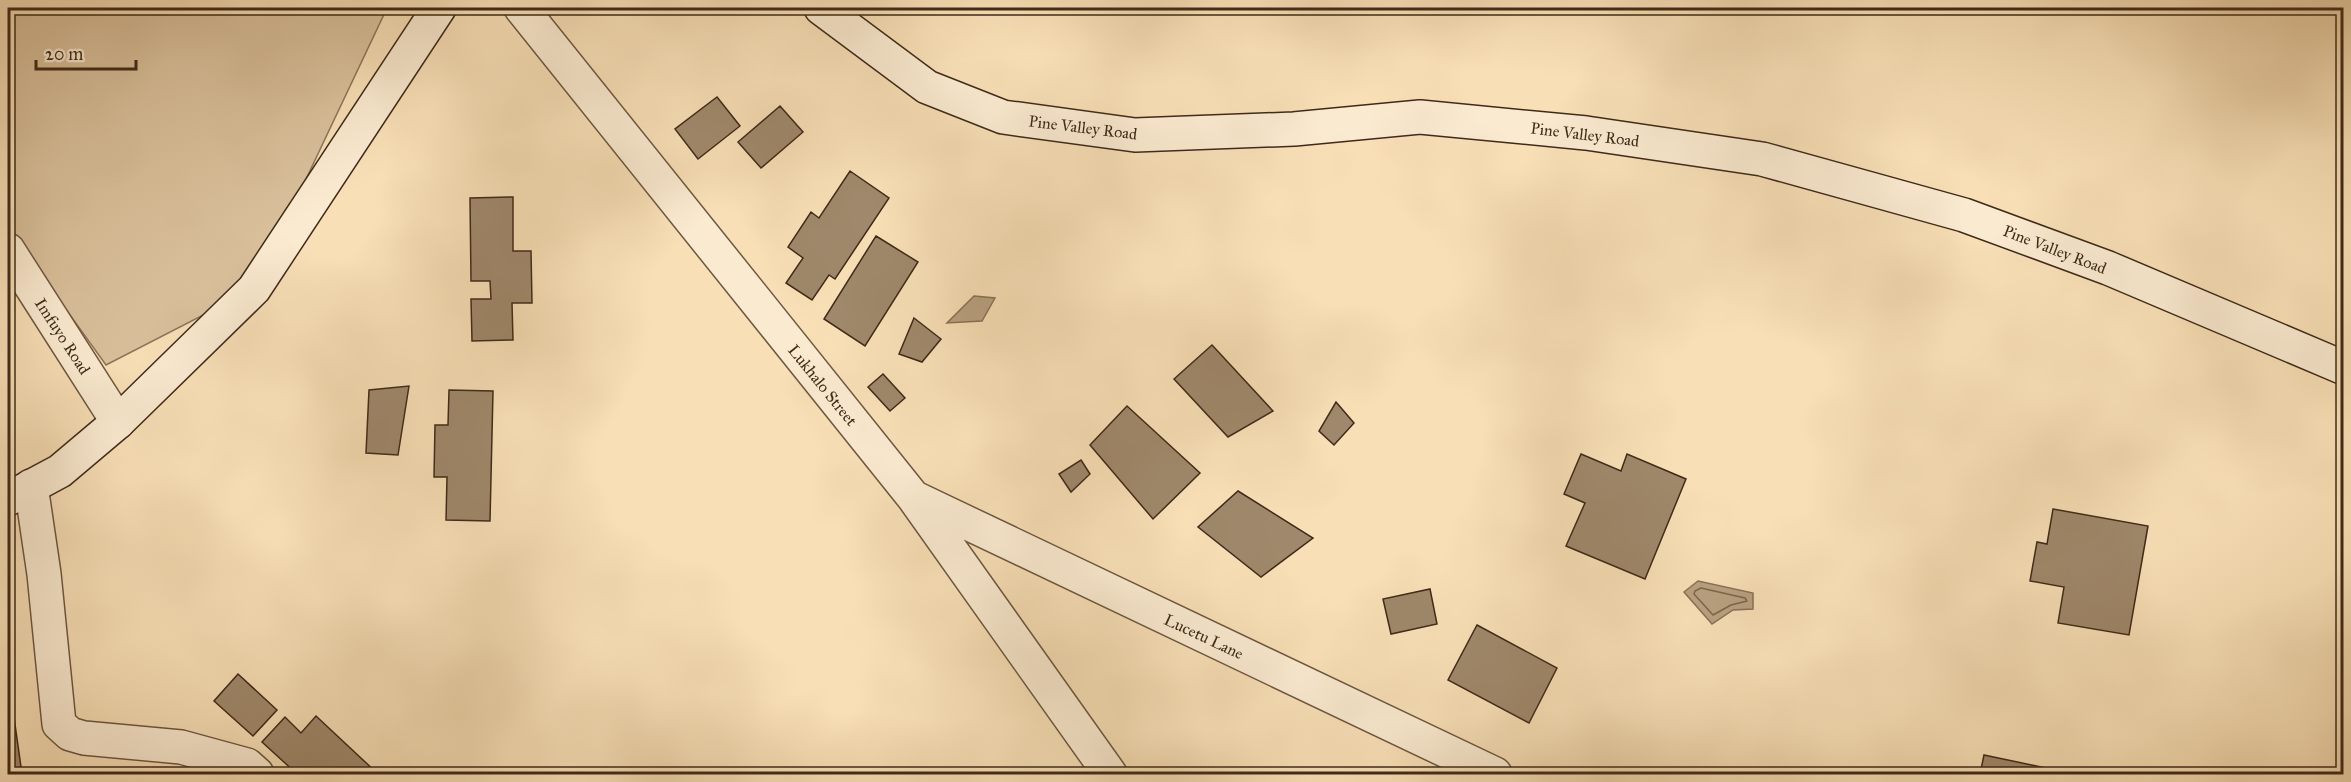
<svg xmlns="http://www.w3.org/2000/svg" width="2351" height="782" viewBox="0 0 2351 782" font-family="'IM FELL Great Primer',serif">
  <style>
    .green { fill: #d9c09b; stroke: #8c755a; stroke-width: 1.5 }
    .water { fill: #b9a181; stroke: #887157; stroke-width: 1.5 }
    .lines { fill: none; stroke-linecap: round; stroke-linejoin: round }
    .shore { stroke: #7c664d; stroke-width: 1.5 }
    .building { fill: #9f886b; stroke: #3f2a19; stroke-width: 1.5 }
    .street-casing { stroke: #6d5740; stroke-width: 36 }
    .secondary-casing { stroke: #3f2a19; stroke-width: 36 }
    .street { stroke: #faead0; stroke-width: 33 }
    .secondary { stroke: #faead0; stroke-width: 33 }
    .labels { text-anchor: middle; stroke-width: 4.5; stroke-linejoin: round; paint-order: stroke }
    .street-label { font-size: 16px; fill: #3f2a19; stroke: #faead0 }
  </style>
  <rect width="100%" height="100%" fill="#f8dfb6"/>
  <filter id="stains"><feTurbulence type="fractalNoise" baseFrequency=".00333" numOctaves="4"/><feColorMatrix values="0 0 0 0 .2 0 0 0 0 .09 0 0 0 0 .02 0 0 0 .5 -.17"/></filter>
  <radialGradient id="worn" r=".72"><stop offset=".6" stop-color="#630" stop-opacity="0"/><stop offset="1" stop-color="#630" stop-opacity=".3"/></radialGradient>
  <path class="green" d="M8 8H387L254 289 106 365 8 229Z"/>
  <path class="water" d="M974 296 995 298 982 321 947 323Z
    M1698 581 1753 593V609L1733 610 1712 624 1684 592Z"/>
  <g class="lines">
    <path class="shore" d="M1701 588 1745 598 1747 601 1731 605 1713 615 1694 594 1695 591Z"/>
  </g>
  <path class="building" d="M717 97 740 126 698 159 675 129Z
    M780 106 803 132 761 168 738 142Z
    M850 171 889 198 835 279 829 275 812 300 786 283 803 258 788 247 811 212 819 218Z
    M513 197V251H531L532 303H512L513 340 472 341 471 299H491L490 281H471L470 198Z
    M876 236 918 262 865 346 824 319Z
    M914 318 941 339 922 362 899 354Z
    M1212 345 1273 411 1228 437 1174 379Z
    M883 374 905 398 890 411 868 387Z
    M409 386 398 455 366 453 369 390Z
    M449 390 493 391 490 521 446 520 447 477H434L435 425H448Z
    M1336 402 1354 423 1334 445 1319 431Z
    M1127 406 1200 473 1153 519 1090 445Z
    M1581 454 1621 471 1627 454 1686 479 1645 579 1566 546 1585 503 1564 494Z
    M1081 460 1090 474 1071 492 1059 474Z
    M1238 491 1313 538 1261 577 1198 527Z
    M2053 509 2148 526 2129 635 2058 623 2064 587 2030 581 2037 542 2047 544Z
    M1430 589 1437 624 1391 634 1383 599Z
    M1477 625 1557 668 1529 723 1448 680Z
    M238 674 277 710 253 736 214 701Z
    M8 689H10L22 774H8Z
    M316 716 378 774H297L262 742 285 717 301 733Z
    M1984 755 2046 768 2044 774H1980Z"/>
  <g class="lines">
    <defs>
      <path id="street" d="M521 8 914 498 1110 774
        M8 250 118 422
        M31 486 44 574 59 724 70 734 84 738 181 747 247 765 257 774
        M917 499 1495 774"/>
      <path id="secondary" d="M821 8 927 87 1003 117 1135 135 1294 129 1420 117 1586 133 1762 159 1964 215 2108 268 2344 368
        M8 499 60 471 118 422 254 289 439 8"/>
    </defs>
    <use href="#street" class="street-casing"/>
    <use href="#secondary" class="secondary-casing"/>
    <use href="#street" class="street"/>
    <use href="#secondary" class="secondary"/>
  </g>
  <g class="labels">
    <g class="street-label">
      <text transform="translate(1083 127) rotate(7)" y="6">Pine Valley Road</text>
      <text transform="translate(1585 134) rotate(7)" y="6">Pine Valley Road</text>
      <text transform="translate(2055 249) rotate(21)" y="6">Pine Valley Road</text>
      <text transform="translate(63 336) rotate(57)" y="6">Imfuyo Road</text>
      <text transform="translate(823 385) rotate(51)" y="6">Lukhalo Street</text>
      <text transform="translate(1204 636) rotate(25)" y="6">Lucetu Lane</text>
    </g>
  </g>
  <rect width="2351" height="782" fill="none" stroke="#f8dfb6" stroke-width="30"/>
  <rect x="9" y="9" width="2333" height="764" fill="none" stroke="#3f2a19" stroke-width="3"/>
  <rect x="15" y="15" width="2321" height="752" fill="none" stroke="#3f2a19" stroke-width="1.5"/>
  <path d="M36 60v9h100v-9" fill="none" stroke="#3f2a19" stroke-width="3"/>
  <text x="45" y="60" font-size="18" fill="#3f2a19" stroke="#faead0" stroke-width="4.5" paint-order="stroke">20 m</text>
  <rect width="100%" height="100%" filter="url(#stains)"/>
  <rect width="100%" height="100%" fill="url(#worn)"/>
</svg>
